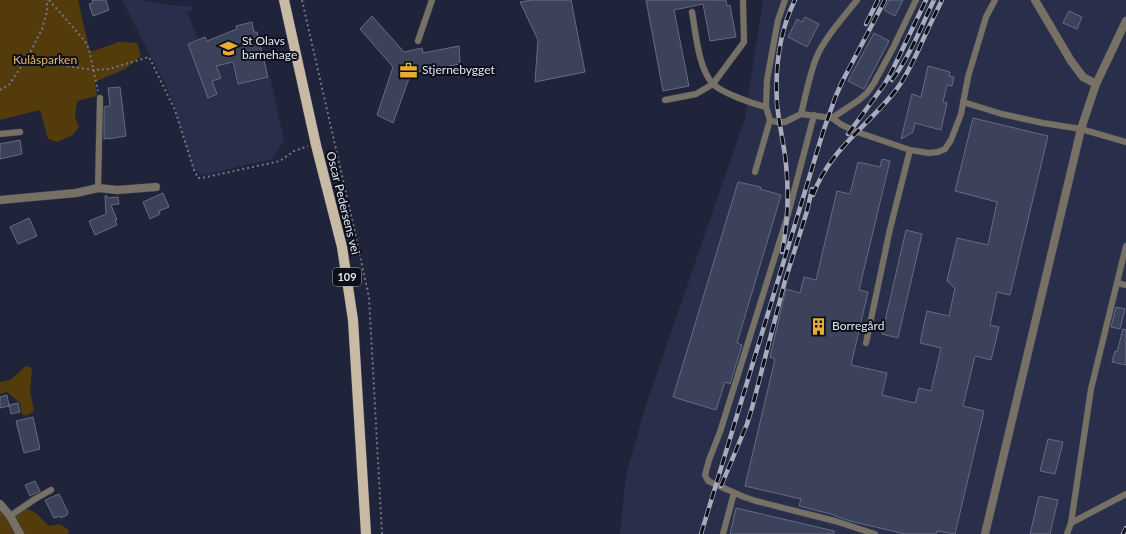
<svg xmlns="http://www.w3.org/2000/svg" width="1126" height="534" viewBox="0 0 1126 534" font-family="Lato,sans-serif">
  <style>
    .built { fill: #292f4a }
    .green { fill: #533b0c }
    .building { fill: #3c4259; stroke: #646b83 }
    .lines { fill: none; stroke-linecap: round; stroke-linejoin: round }
    .lane-casing { stroke: #3a3f54; stroke-width: 7 }
    .street-casing { stroke: #3a3f54; stroke-width: 9 }
    .primary-casing { stroke: #3a3f54; stroke-width: 11 }
    .path { stroke: #727689; stroke-width: 2; stroke-dasharray: 2 3; stroke-linecap: butt }
    .lane { stroke: #767065; stroke-width: 6 }
    .street { stroke: #767065; stroke-width: 8 }
    .primary { stroke: #c8baa4; stroke-width: 10 }
    .rail-casing { stroke: #a8acbd; stroke-width: 4.5 }
    .rail { stroke: #0c0e18; stroke-width: 3; stroke-dasharray: 9; stroke-linecap: butt }
    .labels { text-anchor: middle; stroke-width: 4; stroke-linejoin: round; paint-order: stroke }
    .shield { fill: #0c0e18; stroke: #a2a6b3; stroke-width: 1 }
    .shield-label { font-size: 11px; font-weight: bold; fill: #e3e7f5 }
    .poi-label { font-size: 12px; fill: #e3e7f5; stroke: #0c0e18; text-anchor: start }
    .park-label { font-size: 12px; fill: #ecb858; stroke: #0c0e18 }
    .street-label { font-size: 12px; fill: #e3e7f5; stroke: #0c0e18 }
  </style>
  <rect width="100%" height="100%" fill="#1f243a"/>
  <path class="built" d="M122 0H141L167 5 191 6 193 10 187 12 198 39 187 43 203 84 220 77 215 66 231 61 237 84 270 77 284 140 272 159 203 175 193 169 171 96Z
    M763 0H1126V534H620L626 475 647 402 745 118Z"/>
  <path class="green" d="M0 0H78L90 52 119 42 137 43 141 56 125 69 95 82 97 96 77 101 75 117 79 127 73 135 57 142 48 139 40 110 0 120Z
    M26 366 32 368 30 391 34 411 26 416 22 414 20 403 7 392 0 394V382L10 380Z
    M28 509 37 514 49 526 60 524 69 530 68 534H0V511L4 515Z"/>
  <path class="building" d="M92 0H106L109 10 93 16 89 4 93 3Z
    M532 0H571L585 72 535 82 538 40 520 2Z
    M646 0H726L727 6 730 5 736 37 710 41 703 4 674 10 689 86 663 91Z
    M889 0H903L895 16 884 10Z
    M1069 11 1082 17 1077 29 1063 23Z
    M372 16 404 52 422 48 423 53 459 46 460 64 411 73 393 123 377 115 393 67 360 29Z
    M805 17 819 24 807 47 788 37 797 19 802 22Z
    M252 22 254 32H257L268 77 238 84 233 62 216 66 221 78 212 81 217 94 208 98 188 44 205 37 207 41 237 29 236 26Z
    M874 33 889 41 864 89 848 81Z
    M928 66 950 72 949 76 954 77 952 86 947 85 943 102 947 103 941 130 915 123 913 132 901 139 912 94 921 97Z
    M120 87 126 136 109 139V138L104 139V107L109 106 110 105 108 88Z
    M973 118 1048 136 1010 295 997 292 990 325 999 327 991 360 975 356 963 406 984 411 955 534 937 531 936 534H905L850 521 835 516V515L799 506 801 499 745 486 775 359 770 357 786 289 800 293 804 277 816 280 837 191 850 194 858 162 880 167 882 159 890 161 859 290 868 292 851 365 887 373 882 395 915 403 919 388 931 391 941 348 920 343 927 311 949 316 955 288 947 281 957 238 988 245 997 202 955 191Z
    M20 140 22 154 0 159V144Z
    M738 182 761 187 760 189 781 195 737 343 742 345 730 384 725 382 716 410 673 397Z
    M163 193 169 207 159 211 160 214 150 219 143 202Z
    M106 195 108 198 118 197 119 204 111 205 117 220H115L117 225 95 235 89 221 106 214 105 196Z
    M29 218 37 236 18 244 10 227Z
    M906 230 922 234 898 338 882 334Z
    M1116 307 1125 309 1120 329 1111 327Z
    M1123 329 1126 330V365L1112 362 1115 351 1117 352Z
    M7 395 9 406 0 408V397Z
    M18 403 20 412 11 414 9 405Z
    M33 417 40 449 24 453 16 421Z
    M1048 439 1063 442 1055 474 1040 471Z
    M35 481 40 491 30 496 25 485Z
    M59 494 68 512 67 515 61 518 60 516 54 518 45 500Z
    M1039 496 1058 500 1050 534H1030Z
    M736 508 834 531V534H730Z"/>
  <g class="lines">
    <defs>
      <path id="lane" d="M692 12C696 34 698 66 712 83 721 93 754 104 766 107
        M418 41 432 0
        M665 100 696 94 713 84 744 42 743 0
        M963 102 1002 114 1043 123 1081 129 1126 142
        M801 114C806 95 809 75 817 56 826 36 843 18 857 0
        M814 115 787 218 720 432 709 460 705 475 708 481 744 497 756 501 835 521 875 534
        M832 118 859 100 867 93 874 83 893 48 916 0
        M770 120 776 122H785L801 114 832 118 842 125 857 132 910 150 929 153 938 152 945 149 951 140 961 114 968 77 986 17 995 0
        M0 134 20 132
        M755 172 770 120 766 107 767 80 778 20 785 0
        M98 188 100 98
        M1117 283 1126 285
        M866 343 890 229 910 150
        M10 516 35 499 51 490
        M1071 523 1126 494
        M723 534 734 493
        M1067 534 1071 523 1091 389 1126 246"/>
      <path id="street" d="M1035 0 1071 61 1083 77 1096 84
        M0 200 76 193 98 188 117 190 156 187
        M0 504 10 516 20 534
        M985 534 1081 129 1096 84 1126 21"/>
      <path id="primary" d="M284 0 316 145 342 247 353 320 366 534"/>
    </defs>
    <use href="#lane" class="lane-casing"/>
    <use href="#street" class="street-casing"/>
    <use href="#primary" class="primary-casing"/>
    <path class="path" d="M49 0 85 41 89 49 98 91
      M302 0 353 224 369 297 382 534
      M29 55 48 63 94 70 109 69 149 57 175 110 194 170 198 178H202L280 161 294 151 308 146
      M0 90 9 85 29 55 42 29 47 12V0"/>
    <use href="#lane" class="lane"/>
    <use href="#street" class="street"/>
    <use href="#primary" class="primary"/>
    <defs>
      <path id="rail" d="M866 24 878 0
        M892 80C910 56 921 27 934 0
        M848 134 884 85 892 71 926 0
        M813 195C829 150 868 126 896 90 905 79 911 65 917 53 925 35 933 18 942 0
        M782 252C788 223 789 194 786 164 784 144 779 124 777 104 775 69 779 32 795 0
        M721 486 747 424 752 408 785 281 807 211 812 189
        M701 534 823 132 835 98 842 82 885 0
        M1123 534 1126 528"/>
    </defs>
    <use href="#rail" class="rail-casing"/>
    <use href="#rail" class="rail"/>
  </g>
  <defs>
    <symbol id="school-bare" viewBox="-9 -9 18 18"><path d="M0-5L7-2L0 1L-7-2ZM-4 1L0 2.5L4 1V4Q0 6-4 4Z" fill="#e7ac36" stroke="#0c0e18" stroke-width="2.5" paint-order="stroke"/></symbol>
    <symbol id="office-bare" viewBox="-9 -9 18 18"><path d="M-6-3h4V-5.5h4V-3h4V5H-6ZM-1-4.5V-3h2v-1.5ZM-6 0V1H6V0Z" fill="#e7ac36" stroke="#0c0e18" stroke-width="2.5" paint-order="stroke"/></symbol>
    <symbol id="building-bare" viewBox="-9 -9 18 18"><path d="M-4-6H4V6H1V3H-1V6H-4ZM-2.5-4.3h1.7v1.8h-1.7ZM.8-4.3h1.7v1.8H.8ZM-2.5-1h1.7V.8h-1.7ZM.8-1h1.7V.8H.8Z" fill="#e7ac36" stroke="#0c0e18" stroke-width="2.5" paint-order="stroke"/></symbol>
  </defs>
  <g fill-rule="evenodd">
    <use href="#school-bare" x="216" y="36" width="25" height="25"/>
    <use href="#office-bare" x="396" y="58" width="25" height="25"/>
    <use href="#building-bare" x="806" y="314" width="25" height="25"/>
  </g>
  <g class="labels">
    <rect class="shield" x="333" y="268" width="28" height="18" rx="3"/>
    <g class="shield-label">
      <text x="347" y="281">109</text>
    </g>
    <g class="poi-label">
      <text x="242" y="45">St Olavs<tspan x="242" dy="14">barnehage</tspan></text>
      <text x="422" y="74">Stjernebygget</text>
      <text x="832" y="330">Borregård</text>
    </g>
    <g class="park-label">
      <text x="45" y="64">Kulåsparken</text>
    </g>
    <g class="street-label">
      <text transform="translate(343 203) rotate(76)" y="4">Oscar Pedersens vei</text>
    </g>
  </g>
</svg>
